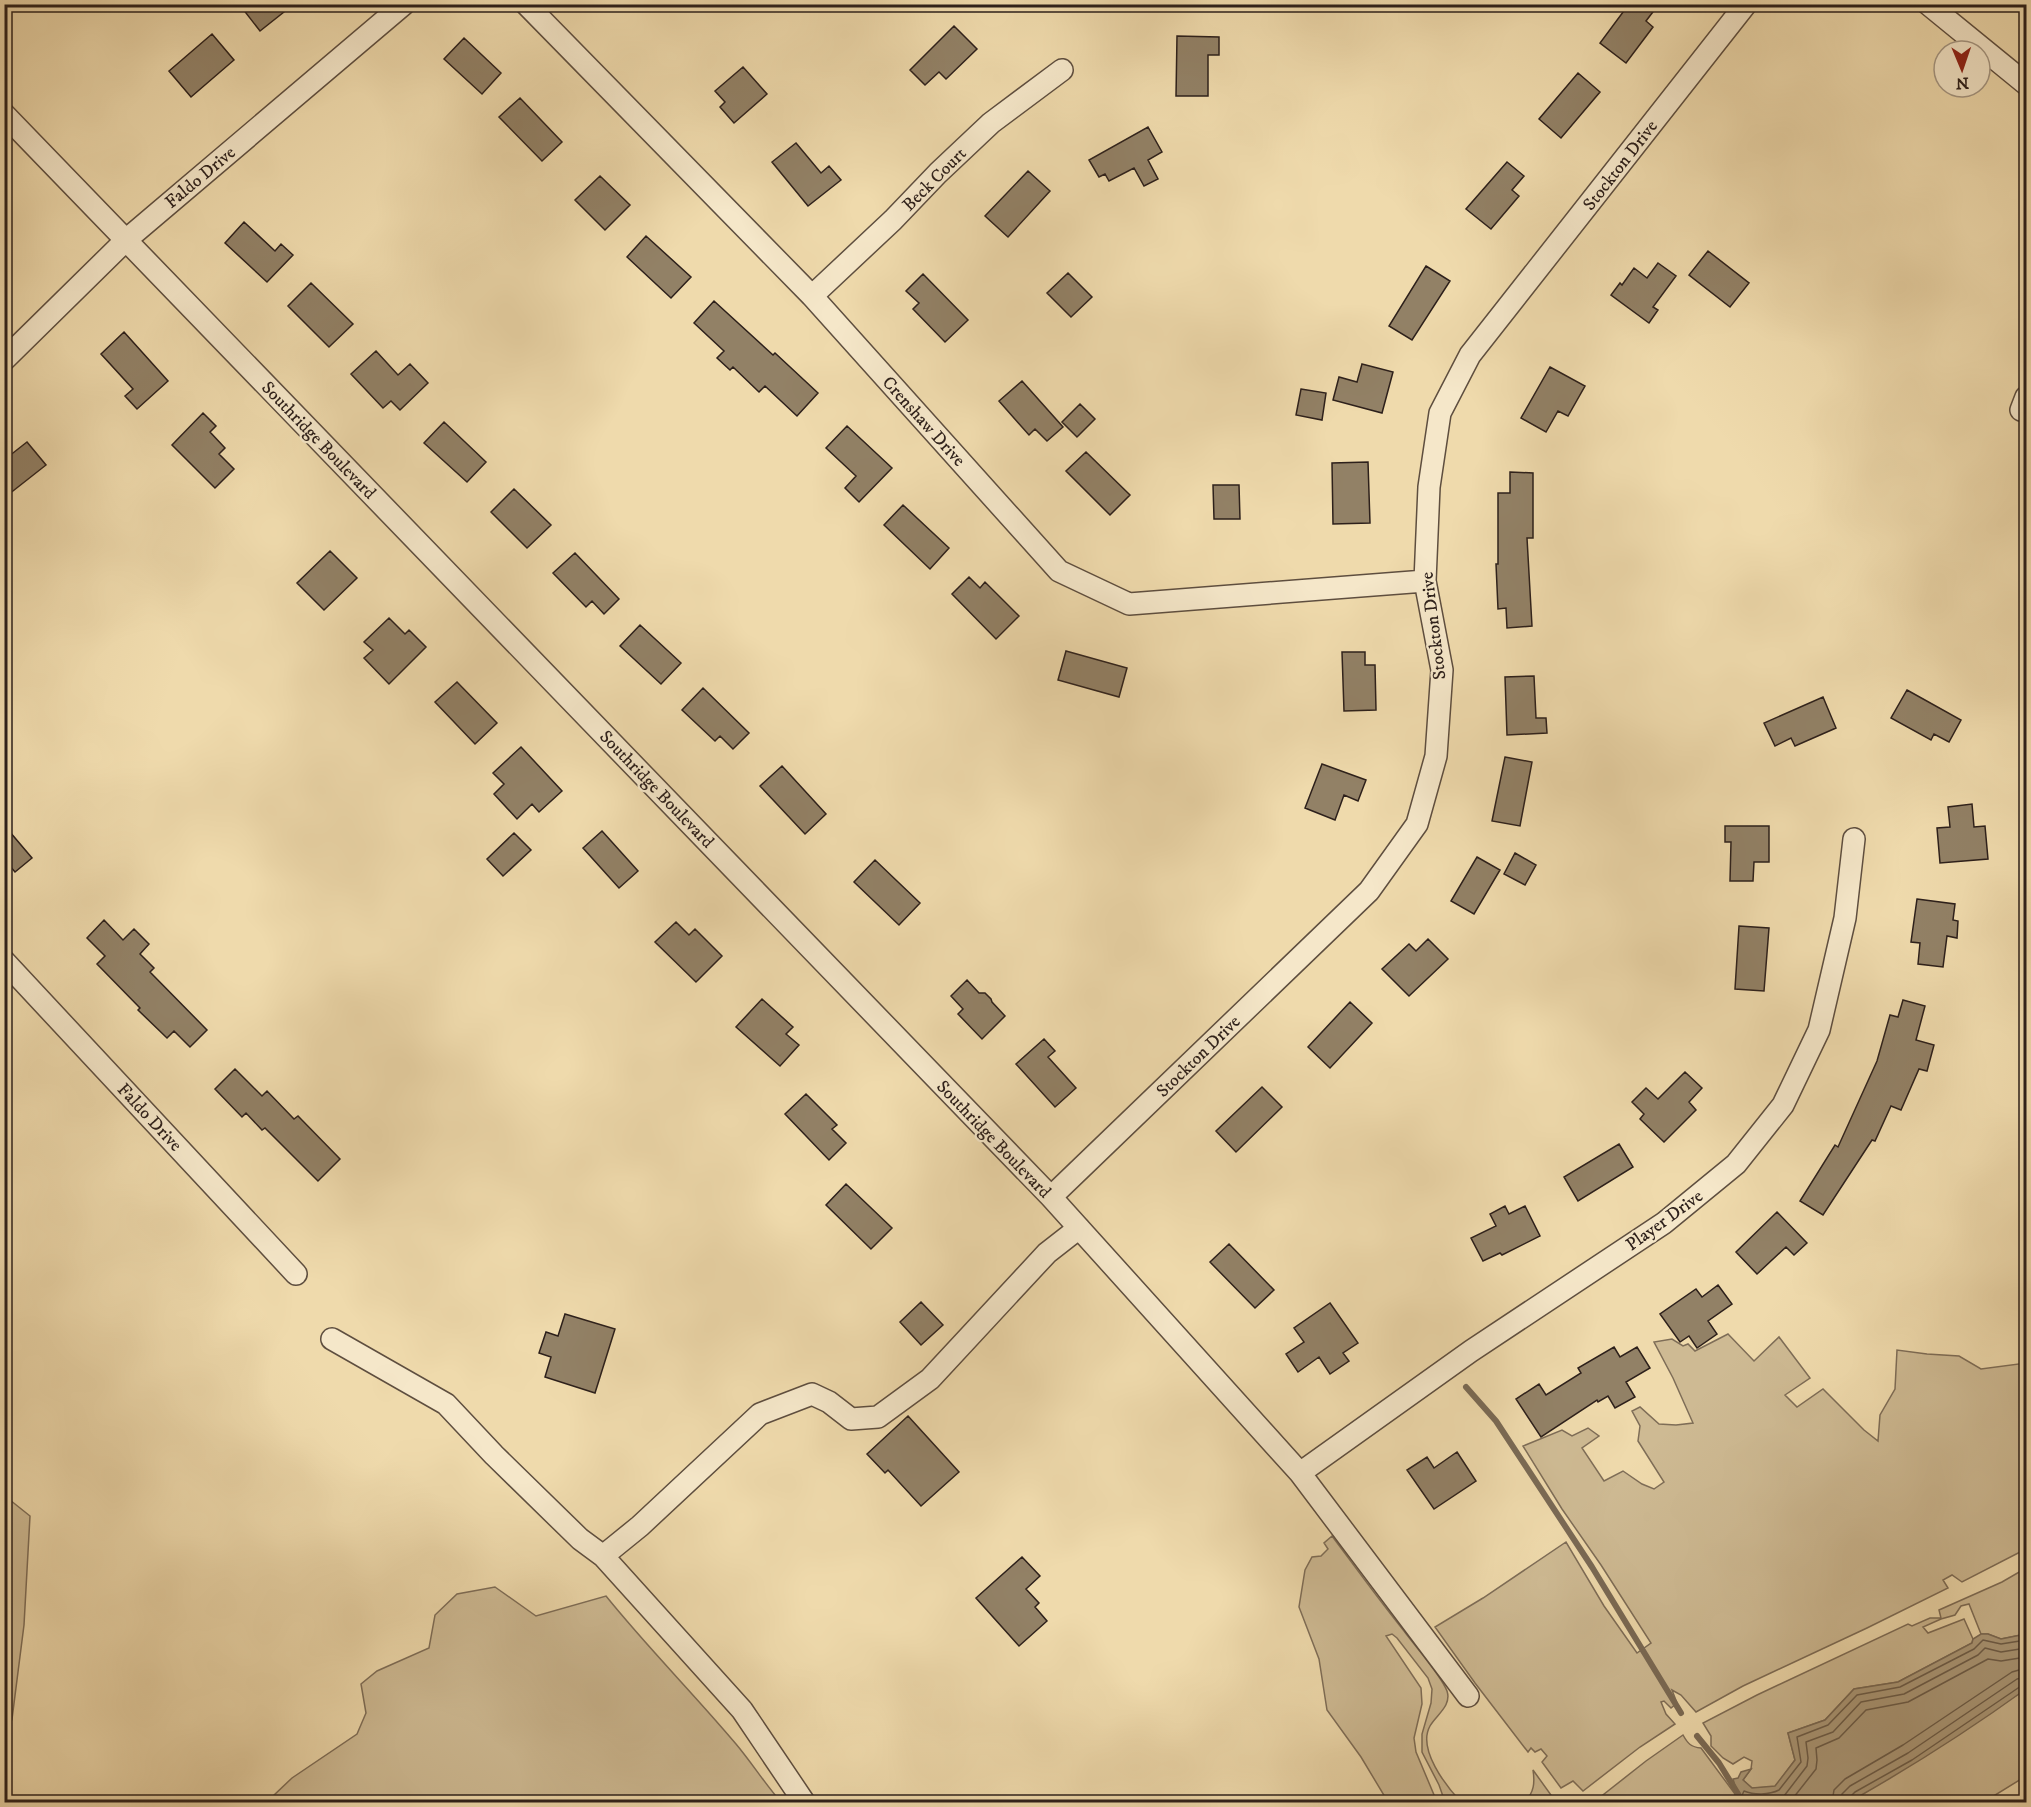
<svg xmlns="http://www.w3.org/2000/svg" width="2031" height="1807" viewBox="0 0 2031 1807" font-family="'IM FELL DW Pica',serif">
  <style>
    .green { fill: #ceba93; stroke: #7e6d57; stroke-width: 1.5 }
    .water { fill: #ad9b7b; stroke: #7a6a55; stroke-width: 1.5 }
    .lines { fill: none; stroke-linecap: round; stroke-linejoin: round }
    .shore { stroke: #6d5e4b; stroke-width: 1.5 }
    .stream { stroke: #7a6a55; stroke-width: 6 }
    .building { fill: #928166; stroke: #2d201b; stroke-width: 1.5 }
    .minor-casing { stroke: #5e4e3f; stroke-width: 24 }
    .minor { stroke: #f5e7c9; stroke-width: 21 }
    .labels { text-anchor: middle; stroke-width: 4.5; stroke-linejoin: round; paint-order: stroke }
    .street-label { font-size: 18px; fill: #2d201b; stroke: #f5e7c9 }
  </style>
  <rect width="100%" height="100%" fill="#efdaac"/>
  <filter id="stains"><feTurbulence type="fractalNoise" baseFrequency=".00333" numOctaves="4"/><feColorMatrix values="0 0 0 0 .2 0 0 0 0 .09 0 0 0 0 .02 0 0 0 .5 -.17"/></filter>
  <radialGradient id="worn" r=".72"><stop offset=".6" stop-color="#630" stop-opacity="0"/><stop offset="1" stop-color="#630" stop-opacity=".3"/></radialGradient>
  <path class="green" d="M1728 1334 1754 1361 1779 1337 1810 1378 1785 1395 1797 1407 1823 1389 1864 1430 1878 1441 1880 1415 1895 1389 1897 1350 1927 1354 1959 1356 1981 1369 2026 1363V1549L1962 1582 1952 1575 1943 1580 1948 1588 1867 1628 1743 1686 1696 1712 1681 1695 1672 1690 1677 1703 1671 1708 1664 1701 1661 1702 1666 1714 1675 1724 1640 1747 1583 1791 1573 1781 1561 1788 1542 1762 1547 1756 1541 1749 1535 1752 1531 1748 1528 1752 1475 1683 1435 1627 1483 1598 1566 1542 1604 1606 1637 1653 1651 1643 1601 1565 1562 1509 1523 1446 1562 1430 1572 1436 1588 1428 1599 1436 1582 1448 1604 1481 1623 1471 1642 1484 1654 1489 1664 1482 1638 1441 1640 1426 1632 1411 1640 1407 1659 1424 1676 1425 1693 1423 1673 1378 1654 1342 1672 1339 1683 1346 1688 1344 1695 1351Z
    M5 1496 30 1516 24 1625 12 1719 5 1740Z
    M1332 1536C1356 1568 1379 1600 1404 1631 1415 1646 1441 1675 1447 1691 1452 1706 1436 1715 1430 1726 1417 1749 1446 1786 1461 1802H1445L1439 1785 1422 1752V1734L1431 1703 1432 1689 1428 1678 1397 1638 1392 1634 1386 1636 1421 1688 1422 1704 1414 1738 1416 1752 1437 1802H1388L1361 1757 1327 1710 1319 1659 1299 1607 1305 1570 1312 1557 1321 1556 1328 1549 1324 1543Z
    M2026 1568V1634L2001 1639 1988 1634H1981L1969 1604 1961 1606 1955 1615 1941 1619 1923 1627 1928 1633 1964 1619 1973 1639 1972 1643 1898 1682 1854 1689 1825 1720 1788 1733 1795 1760 1775 1787 1752 1788 1743 1780 1751 1769 1752 1761 1744 1757 1733 1764 1723 1758 1711 1746V1736L1703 1723 1757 1695 1908 1624 1912 1626 1930 1618H1941L1939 1610 2002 1582Z
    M495 1587 536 1616 606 1596C647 1647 694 1694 736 1744 752 1763 765 1784 781 1802H270L271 1798 292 1778 357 1734 366 1713 361 1684 377 1671 429 1648 435 1615 457 1594Z
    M2026 1689V1776L1984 1802H1852L1858 1797Z
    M1683 1735C1688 1744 1691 1747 1701 1748L1735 1794 1733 1802H1594L1646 1761Z
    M1533 1770 1556 1802H1525C1534 1792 1535 1783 1533 1770Z"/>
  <path class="water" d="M1981 1634H1988L2001 1639 2026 1634V1689C1972 1728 1916 1764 1858 1797L1852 1802H1733L1736 1789 1733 1779 1738 1778 1741 1772 1751 1769 1743 1780 1752 1788 1775 1786 1795 1760 1788 1733 1825 1720 1854 1689 1898 1682 1972 1643 1973 1639Z"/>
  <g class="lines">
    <path class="shore" d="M1739 1802 1744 1791C1754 1795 1769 1795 1779 1790L1801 1762 1797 1737 1828 1725 1857 1695 1900 1687 1974 1649 1983 1640 2001 1644 2026 1640
      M1747 1802 1777 1800 1784 1796 1807 1766 1808 1758 1806 1742 1833 1732 1861 1702 1904 1694 1978 1655 1985 1648 2001 1652 2026 1648
      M1790 1802 1816 1769 1817 1760 1816 1748 1839 1738 1866 1710 1908 1702 1988 1659 2001 1661 2026 1657
      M1832 1802 1834 1790 1845 1779 1903 1745 2012 1672 2026 1668
      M1841 1802 1842 1794 1850 1786 1908 1753 2017 1679 2026 1677
      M1849 1802 1850 1797 1855 1792 1912 1760 2021 1686 2026 1685"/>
    <path class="stream" d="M1466 1387 1496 1421 1592 1567 1681 1713
      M1697 1736 1719 1763 1743 1802"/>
  </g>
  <path class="building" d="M239 4H294L260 31Z
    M1629 4H1659L1646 21 1653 27 1626 63 1600 43Z
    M954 26 977 49 946 79 939 72 925 85 910 70Z
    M212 34 234 60 191 97 169 71Z
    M1177 36 1219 37V55H1208V96H1176Z
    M464 38 501 73 482 94 444 59Z
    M743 67 767 94 734 123 720 107 725 102 715 91Z
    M1578 73 1600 92 1561 138 1539 119Z
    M520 98 562 142 542 161 499 117Z
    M1148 127 1162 152 1148 160 1158 179 1144 186 1134 168 1109 181 1105 174 1099 177 1089 160Z
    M796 143 821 173 829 166 841 180 808 206 772 162Z
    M1507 162 1524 176 1512 190 1519 196 1491 229 1466 209Z
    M1028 171 1050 191 1008 237 985 216Z
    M600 176 630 205 605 230 575 200Z
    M244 222 275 251 281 244 293 255 267 282 225 243Z
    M646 236 691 277 671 298 627 257Z
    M1708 251 1749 283 1730 307 1689 275Z
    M1658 263 1676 276 1653 307 1658 310 1649 323 1611 295 1620 283 1622 285 1634 268 1647 278Z
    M1426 266 1450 281 1412 340 1389 326Z
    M1068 273 1092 297 1071 317 1047 293Z
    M923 274 968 320 945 342 913 309 919 303 906 291Z
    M311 283 353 324 329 347 288 306Z
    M714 301 773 355 775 353 818 393 797 416 765 386 759 392 733 367 730 370 717 358 724 351 694 323Z
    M124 332 168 381 137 409 125 396 133 389 101 354Z
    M376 351 398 375 410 364 428 383 400 410 391 401 383 408 351 374Z
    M1362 364 1393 372 1382 413 1333 400 1339 377 1357 382Z
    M1550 367 1585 386 1568 416 1558 411 1546 432 1521 418Z
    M1022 381 1063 427 1047 441 1035 429 1029 435 999 401Z
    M1301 389 1326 393 1322 420 1296 415Z
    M1080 404 1095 419 1077 437 1062 422Z
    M203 413 216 426 210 432 225 448 219 454 234 469 215 488 172 445Z
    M444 422 486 462 467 482 424 443Z
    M847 426 892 468 859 502 845 488 856 476 826 448Z
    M27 442 46 465 4 498V460Z
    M1086 452 1130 495 1110 515 1066 471Z
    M1368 462 1370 523 1333 524 1332 463Z
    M1510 472 1533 473V538H1527L1532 626 1507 628 1506 608 1498 609 1496 564H1498V493H1510Z
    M1213 485H1239L1240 519H1214Z
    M514 489 551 525 527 548 491 512Z
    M903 505 949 548 930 569 884 525Z
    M330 551 357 578 324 610 297 583Z
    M575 553 619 599 604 614 592 601 586 607 553 573Z
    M969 577 980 588 985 582 1019 616 996 639 952 594Z
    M389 618 405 634 409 630 426 647 389 684 364 658 373 650 364 642Z
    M640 625 681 663 661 684 620 646Z
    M1066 651 1127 668 1119 697 1058 680Z
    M1342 652H1365V665H1375L1376 710 1344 711Z
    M1534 676 1536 718H1546L1547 733 1507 735 1505 677Z
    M457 682 497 723 475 744 435 702Z
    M703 688 749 733 733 749 720 736 715 741 682 710Z
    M1907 690 1961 720 1949 742 1934 734 1931 740 1891 718Z
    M1823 697 1836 728 1795 746 1791 738 1775 746 1764 723Z
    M521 747 562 791 539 812 532 804 517 819 494 794 504 784 493 773Z
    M1505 757 1532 762 1520 826 1492 821Z
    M1322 764 1366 780 1358 801 1344 795 1335 820 1305 808Z
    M782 766 826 814 805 834 760 786Z
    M1972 804 1974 827 1985 826 1988 859 1940 863 1937 828 1950 827 1948 807Z
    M4 825 32 858 15 872 4 859Z
    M1725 826H1769V862H1754L1753 881H1730L1731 842H1725Z
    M602 831 638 871 619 888 583 848Z
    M514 833 531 850 503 876 487 859Z
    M1515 853 1536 865 1525 885 1504 874Z
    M1477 857 1500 870 1474 914 1451 901Z
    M875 860 920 903 899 925 854 882Z
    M1917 899 1955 904 1953 920 1958 921 1957 938 1947 936 1943 967 1918 964 1920 943 1911 942Z
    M104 920 123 940 134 929 149 944 140 954 154 968 150 972 207 1030 190 1047 174 1031 167 1038 138 1010 140 1008 97 964 105 956 87 938Z
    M676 922 689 935 695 929 722 956 696 982 655 942Z
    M1739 926 1769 928 1764 991 1735 989Z
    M1428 939 1448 959 1409 996 1382 969 1409 944 1416 951Z
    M967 980 979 993H985L991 999 992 1002 1005 1016 982 1039 958 1014 963 1009 951 996Z
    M762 999 793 1027 786 1034 799 1045 780 1066 736 1027Z
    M1903 1000 1925 1006 1916 1040 1934 1045 1927 1071 1919 1069 1901 1110 1891 1106 1875 1141 1872 1140 1823 1215 1800 1201 1835 1145 1838 1147 1877 1061 1890 1015 1898 1017Z
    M1350 1002 1372 1023 1330 1068 1308 1047Z
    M1044 1039 1055 1051 1048 1057 1076 1088 1055 1107 1016 1064Z
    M235 1069 262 1096 267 1091 294 1119 298 1116 340 1159 318 1181 265 1128 262 1130 246 1113 242 1117 215 1089Z
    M1685 1072 1702 1088 1689 1102 1696 1110 1664 1142 1640 1119 1644 1114 1632 1102 1646 1088 1658 1099Z
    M1262 1087 1282 1107 1236 1152 1216 1131Z
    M806 1094 837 1125 832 1129 846 1143 829 1160 785 1114Z
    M1619 1144 1633 1167 1578 1201 1564 1177Z
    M846 1184 892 1228 871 1249 826 1205Z
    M1505 1206 1509 1214 1525 1206 1540 1236 1502 1255 1500 1253 1483 1261 1471 1238 1496 1226 1490 1214Z
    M1777 1212 1807 1243 1794 1255 1786 1247 1757 1274 1736 1252Z
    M1229 1244 1274 1290 1255 1308 1210 1262Z
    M1718 1285 1732 1304 1708 1321 1717 1334 1697 1348 1689 1336 1680 1342 1660 1314 1696 1289 1702 1297Z
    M921 1302 943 1325 921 1345 900 1322Z
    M1330 1303 1358 1343 1343 1353 1349 1361 1330 1374 1319 1357 1298 1372 1286 1354 1304 1342 1294 1328Z
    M565 1314 615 1329 595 1393 545 1377 551 1357 539 1353 546 1332 558 1336Z
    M1614 1347 1620 1357 1637 1347 1650 1368 1626 1382 1635 1397 1615 1408 1608 1396 1598 1402 1597 1400 1541 1437 1516 1399 1539 1384 1546 1395 1581 1373 1578 1368Z
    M908 1416 959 1472 921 1506 888 1470 885 1473 867 1454Z
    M1457 1452 1476 1481 1434 1509 1407 1470 1427 1457 1434 1468Z
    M1022 1557 1040 1576 1026 1589 1039 1603 1035 1607 1047 1621 1019 1646 976 1598Z"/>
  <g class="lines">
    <defs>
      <path id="minor" d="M526 4 812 296 1059 571 1129 604 1425 581
        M1928 4 2026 84
        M4 114 1051 1197 1300 1473 1468 1696
        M812 296 893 220 938 173 991 123 1062 70
        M4 360 126 240 404 4
        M2021 410 2026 397
        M4 961 296 1274
        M1051 1197 1369 891 1417 824 1436 756 1442 670 1425 581 1429 487 1440 413 1470 355 1746 4
        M332 1339 446 1404 494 1455 580 1539 603 1556 640 1526 760 1414 812 1394 829 1402 851 1419 878 1417 930 1379 1047 1253 1079 1228
        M1300 1473 1471 1351 1664 1223 1736 1164 1783 1105 1819 1030 1845 918 1854 839
        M603 1556 742 1710 804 1802"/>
    </defs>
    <use href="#minor" class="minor-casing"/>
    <use href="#minor" class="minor"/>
  </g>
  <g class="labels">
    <g class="street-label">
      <text transform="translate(1620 165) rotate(-52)" y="6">Stockton Drive</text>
      <text transform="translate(200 177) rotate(-40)" y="6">Faldo Drive</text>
      <text transform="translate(934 179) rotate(-45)" y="6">Beck Court</text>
      <text transform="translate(924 421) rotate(48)" y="6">Crenshaw Drive</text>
      <text transform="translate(319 440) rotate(46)" y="6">Southridge Boulevard</text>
      <text transform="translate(1433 626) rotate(-97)" y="6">Stockton Drive</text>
      <text transform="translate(657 789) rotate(46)" y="6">Southridge Boulevard</text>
      <text transform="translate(1198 1056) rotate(-44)" y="6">Stockton Drive</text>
      <text transform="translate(150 1117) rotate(47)" y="6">Faldo Drive</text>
      <text transform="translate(994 1139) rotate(46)" y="6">Southridge Boulevard</text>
      <text transform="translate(1664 1220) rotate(-36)" y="6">Player Drive</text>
    </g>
  </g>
  <rect width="2031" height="1807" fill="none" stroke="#efdaac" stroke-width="24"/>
  <rect x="6" y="6" width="2019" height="1795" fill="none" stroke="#2d201b" stroke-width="3"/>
  <rect x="12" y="12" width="2007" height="1783" fill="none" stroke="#2d201b" stroke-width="1.5"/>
  <g transform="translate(1962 69) rotate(178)"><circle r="28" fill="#f5e7c9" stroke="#a59783" stroke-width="1.5"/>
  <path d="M0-4.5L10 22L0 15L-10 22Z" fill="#8f2418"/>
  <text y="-9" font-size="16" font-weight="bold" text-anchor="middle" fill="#2d201b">N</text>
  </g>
  <rect width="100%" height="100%" filter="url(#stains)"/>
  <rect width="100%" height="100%" fill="url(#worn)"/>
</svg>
